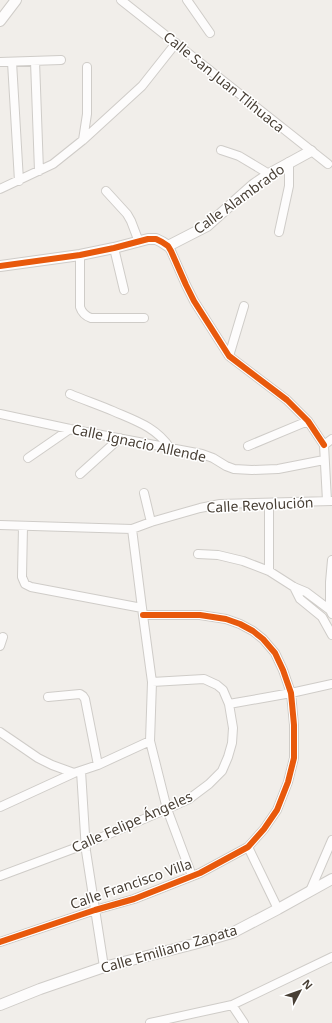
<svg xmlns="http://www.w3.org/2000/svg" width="332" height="1023" viewBox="0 0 332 1023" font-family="'Noto Sans',sans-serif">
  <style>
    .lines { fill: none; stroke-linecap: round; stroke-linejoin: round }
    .minor-casing { stroke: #cfccc8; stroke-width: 10 }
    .tertiary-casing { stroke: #cfccc8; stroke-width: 12 }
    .minor { stroke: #fdfcfc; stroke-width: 8 }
    .tertiary { stroke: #fdfcfc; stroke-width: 10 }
    .cycleway-casing { stroke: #fff; stroke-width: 8 }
    .cycleway { stroke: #e8590c; stroke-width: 6 }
    .labels { text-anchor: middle; stroke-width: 3; stroke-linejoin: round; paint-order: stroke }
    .street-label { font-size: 14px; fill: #483f35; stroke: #fff }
  </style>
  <rect width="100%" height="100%" fill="#f1eeea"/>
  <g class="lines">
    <defs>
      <path id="minor" d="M121 0 328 164
        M187 0 210 33
        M35 61 39 171
        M0 62 61 60
        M12 62 19 181
        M83 140 87 114V67
        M221 150 239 156 269 174
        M0 189 53 164 83 140 142 86 176 43
        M106 191 127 214 131 221 139 242
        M279 232 289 186V162
        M168 246 171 251 186 285 194 301 229 356 287 400 308 421 324 445
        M114 248 124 290
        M80 255V307C82 313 85 316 91 318H144
        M229 356 244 306
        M70 394C84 400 99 405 113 411 136 421 156 427 170 448
        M0 414 70 429 202 454 213 458 226 466 234 469 252 470 278 469 324 460
        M324 445 327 501
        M324 445 332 439
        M248 446 308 421
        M28 458 70 429
        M80 474 120 438
        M144 493 151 522
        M0 525 132 529 151 522 200 508 220 504 332 501
        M23 526 22 577 25 584 31 587 142 608
        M132 529 142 608 152 682 150 741 167 809 192 876
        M198 554 218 555 243 561 269 571 294 587 306 592 330 610 332 614
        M269 571V503
        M294 587 300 599 322 617 332 635
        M330 610V582L332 560
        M0 646 3 637
        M48 697 80 694 83 696 85 699 98 765
        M229 704 291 693 332 684
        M0 732 38 758 52 765 74 773
        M81 771 86 851 104 967
        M0 807 74 773 98 765 150 741
        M248 847 278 909
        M0 876 86 844 167 809 189 799 209 784 222 771 228 757 232 743 233 728 229 704 223 690 217 685 204 679 152 682
        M310 891 332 840
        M0 942 95 910 134 899 200 873 248 847 264 829 277 810 288 782 294 758V725L291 693 283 670 275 653 263 639 253 631 240 624 226 619 200 615H143
        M232 1005 244 1023
        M150 1023 232 1005 332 957"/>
      <path id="tertiary" d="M0 21 16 0
        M0 266 80 255 114 248 148 239H156L162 242 168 246 207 226 253 185 269 174 311 151
        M0 1005 40 989 104 967 194 944 232 933 278 909 332 879"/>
    </defs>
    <use href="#minor" class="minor-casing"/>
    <use href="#tertiary" class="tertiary-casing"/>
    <use href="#minor" class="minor"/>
    <use href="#tertiary" class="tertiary"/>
    <defs>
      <path id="cycleway" d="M0 266 80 255 114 248 148 239H156L162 242 168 246 171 251 186 285 194 301 229 356 287 400 308 421 324 445
        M0 942 95 910 134 899 200 873 248 847 264 829 277 810 288 782 294 758V725L291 693 283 670 275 653 263 639 253 631 240 624 226 619 200 615H143"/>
    </defs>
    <use href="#cycleway" class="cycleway-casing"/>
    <use href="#cycleway" class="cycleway"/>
  </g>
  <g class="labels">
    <g class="street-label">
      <text transform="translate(224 82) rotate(39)" y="5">Calle San Juan Tlihuaca</text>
      <text transform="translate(239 199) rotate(-36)" y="5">Calle Alambrado</text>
      <text transform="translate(139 443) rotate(12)" y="5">Calle Ignacio Allende</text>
      <text transform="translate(260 505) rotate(-3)" y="5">Calle Revolución</text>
      <text transform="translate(132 822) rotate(-24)" y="5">Calle Felipe Ángeles</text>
      <text transform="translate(131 884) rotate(-19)" y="5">Calle Francisco Villa</text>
      <text transform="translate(169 949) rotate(-16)" y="5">Calle Emiliano Zapata</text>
    </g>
  </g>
  <g transform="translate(300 991) rotate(49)" stroke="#ffffff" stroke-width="3" paint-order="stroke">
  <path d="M0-3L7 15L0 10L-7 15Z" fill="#483f35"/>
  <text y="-6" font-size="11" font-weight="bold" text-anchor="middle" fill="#483f35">N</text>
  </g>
</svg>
